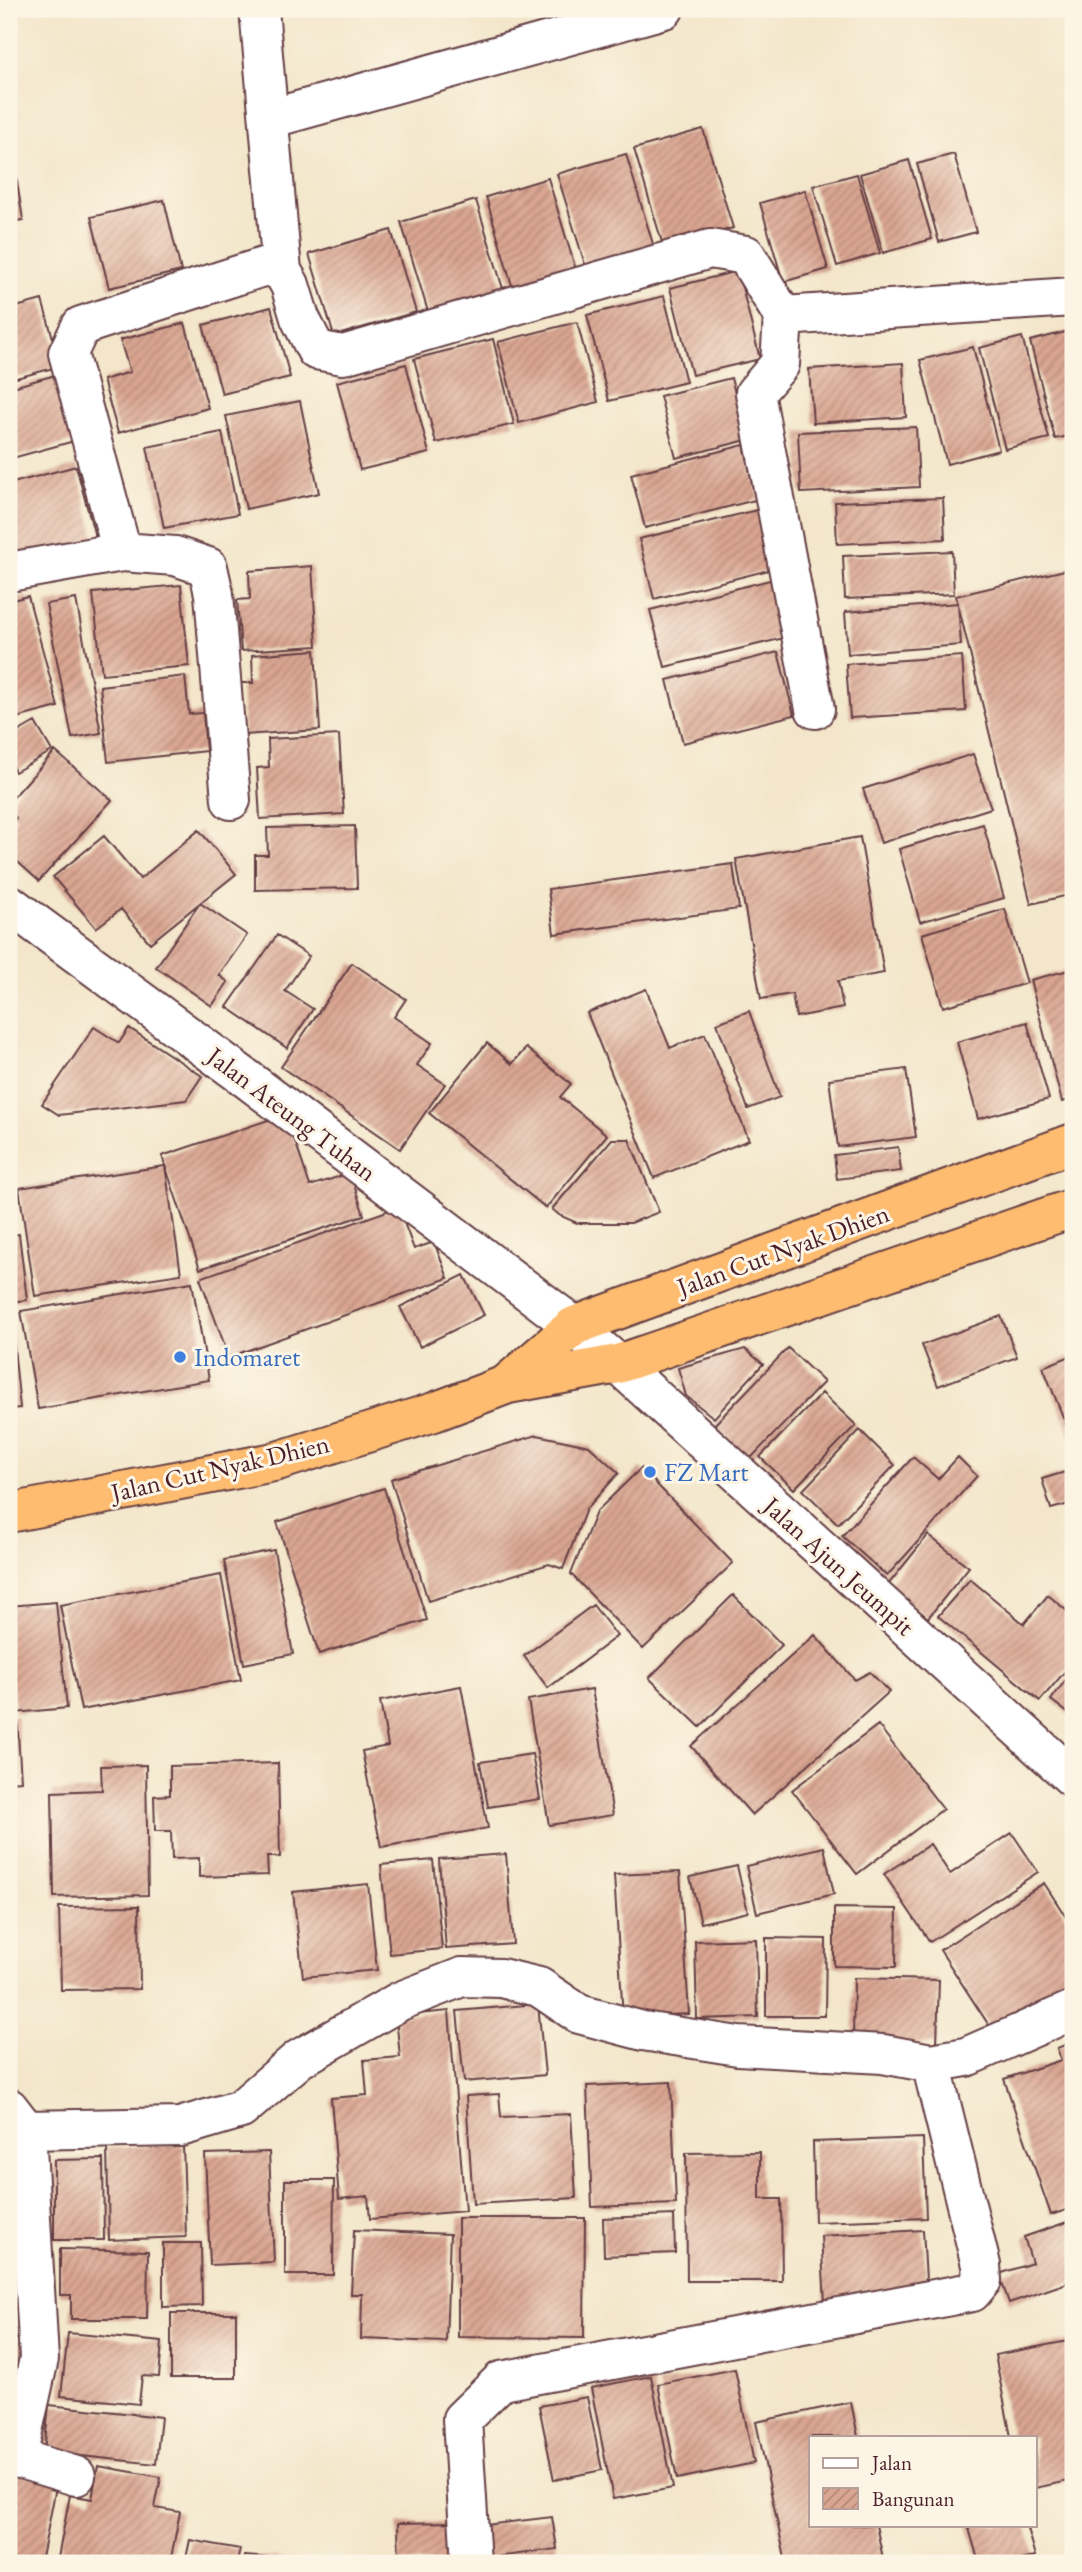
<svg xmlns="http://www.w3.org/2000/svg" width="1082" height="2572" viewBox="0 0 1082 2572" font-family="'EB Garamond',serif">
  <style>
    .building { fill: url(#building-hatch) }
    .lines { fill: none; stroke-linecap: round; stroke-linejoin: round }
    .minor-casing { stroke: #633d43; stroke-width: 42 }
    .highway-casing { stroke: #633d43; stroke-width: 42 }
    .minor { stroke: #fff; stroke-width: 38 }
    .highway { stroke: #fdbc70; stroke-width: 38 }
    .shop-dot { fill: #3f7fe0; stroke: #fcf5e5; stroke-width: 2.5 }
    .labels { text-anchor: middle; stroke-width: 6; stroke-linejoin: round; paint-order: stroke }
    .street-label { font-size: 26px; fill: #4a1f2b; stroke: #fcf5e5 }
    .shop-label { font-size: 26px; fill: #366cbe; stroke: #fcf5e5; text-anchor: start }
  </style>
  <defs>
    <pattern id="building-hatch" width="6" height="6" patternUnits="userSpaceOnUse" patternTransform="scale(1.75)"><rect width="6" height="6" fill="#daa692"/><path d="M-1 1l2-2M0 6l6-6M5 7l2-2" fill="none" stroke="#b38777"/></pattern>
  </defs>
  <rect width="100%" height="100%" fill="#fcf5e5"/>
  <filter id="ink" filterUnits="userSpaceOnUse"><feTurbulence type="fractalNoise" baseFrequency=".0143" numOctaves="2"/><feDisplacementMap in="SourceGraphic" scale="14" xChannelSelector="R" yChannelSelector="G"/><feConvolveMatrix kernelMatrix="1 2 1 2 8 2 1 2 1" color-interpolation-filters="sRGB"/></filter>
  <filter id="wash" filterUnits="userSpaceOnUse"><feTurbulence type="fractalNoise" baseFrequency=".00686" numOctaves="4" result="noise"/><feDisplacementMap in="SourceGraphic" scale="28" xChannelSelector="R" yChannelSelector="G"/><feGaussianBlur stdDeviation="1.57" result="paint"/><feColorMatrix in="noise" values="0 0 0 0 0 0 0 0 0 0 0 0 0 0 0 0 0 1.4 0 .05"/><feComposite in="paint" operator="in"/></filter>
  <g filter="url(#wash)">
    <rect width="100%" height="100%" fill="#f3e6ca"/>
    <g id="blocks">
      <path class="building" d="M703 129 733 228 664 249 634 149Z
        M9 150H12L23 220 9 222Z
        M626 154 656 254 588 274 557 174Z
        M954 154 976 232 939 242 917 164Z
        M909 160 932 239 883 253 860 174Z
        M857 174 880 253 837 266 813 186Z
        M548 178 579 280 516 299 486 197Z
        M805 190 828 269 783 282 760 203Z
        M164 200 181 271 109 288 91 217Z
        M476 200 504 292 429 315 401 222Z
        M391 230 416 312 334 336 309 254Z
        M738 271 760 359 692 375 670 288Z
        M664 296 686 382 609 401 587 315Z
        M42 300 61 366 9 380V309Z
        M271 307 290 377 222 394 203 325Z
        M577 322 598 402 519 423 498 342Z
        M185 323 208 408 118 433 103 380 130 372 120 340Z
        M1069 331 1073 348V435L1055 439 1030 341Z
        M1022 337 1049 438 1005 449 979 348Z
        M493 339 514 424 436 443 414 359Z
        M973 347 999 450 947 464 920 360Z
        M903 363 906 417 813 423 809 369Z
        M406 364 429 453 360 470 337 382Z
        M66 372 85 438 9 459V388Z
        M731 378 747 440 676 458 660 396Z
        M300 401 319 493 246 509 226 416Z
        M916 427 919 487 801 493 798 432Z
        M222 432 238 514 164 528 147 447Z
        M744 445 759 499 645 528 631 474Z
        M76 466 97 544 9 567V484Z
        M943 498 945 539 837 544 835 502Z
        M761 509 777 568 654 599 639 539Z
        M952 551 954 594 845 599 843 556Z
        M312 566 317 646 241 651 237 600 250 599 249 571Z
        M1073 568V894L1031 904 956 596Z
        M774 579 788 637 665 667 650 610Z
        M181 585 189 666 102 674 93 593Z
        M28 596 58 707 9 720V601Z
        M76 599 101 733 72 738 46 604Z
        M958 603 961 645 848 654 845 612Z
        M315 650 320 730 244 735 241 683H253L252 655Z
        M778 652 794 715 683 743 667 680Z
        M962 656 966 711 850 718 846 664Z
        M185 676 189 714 203 713 206 751 108 762 100 686Z
        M35 722 52 751 15 772 9 761V737Z
        M339 735 344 814 260 819 257 768 269 767 268 739Z
        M55 751 112 800 39 881 9 854V827L16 818 9 812V802Z
        M973 754 991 808 881 843 863 789Z
        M983 824 1004 898 920 922 899 849Z
        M355 826 357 888 255 890V855H268L267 828Z
        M199 830 236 874 150 943 121 909 96 928 53 877 104 836 140 879Z
        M860 837 884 973 838 981 843 1008 796 1017 792 994 761 999 736 859Z
        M733 864 739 909 554 934 548 889Z
        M200 903 247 935 219 975 228 982 212 1006 156 967Z
        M1005 909 1027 983 943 1007 922 934Z
        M277 935 309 956 285 991 313 1009 287 1048 227 1007Z
        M352 963 406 999 394 1017 432 1043 417 1065 445 1084 400 1149 281 1067Z
        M1073 969V1099L1062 1102 1030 980Z
        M646 989 670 1048 705 1034 749 1140 654 1178 587 1013Z
        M749 1011 780 1097 748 1109 717 1023Z
        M1027 1022 1049 1099 978 1119 957 1042Z
        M94 1027 119 1043 129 1028 202 1076 186 1100 59 1115 42 1104Z
        M487 1043 512 1064 526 1048 571 1084 560 1097 607 1135 546 1208 429 1113Z
        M906 1069 916 1137 838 1147 829 1079Z
        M286 1114 310 1186 350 1173 364 1215 200 1269 162 1156Z
        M612 1139H629L659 1212 631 1223H577L559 1215 552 1209Z
        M898 1147 901 1171 837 1179 834 1155Z
        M165 1166 181 1274 35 1296 19 1188Z
        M398 1207 414 1249 434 1242 448 1278 229 1357 200 1278Z
        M19 1234 27 1300 9 1302V1235Z
        M464 1275 484 1315 420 1347 400 1307Z
        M192 1282 209 1380 38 1409 21 1311Z
        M1001 1316 1017 1357 938 1386 922 1345Z
        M9 1317H11L20 1408 9 1409Z
        M788 1348 824 1382 750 1459 714 1425Z
        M745 1349 763 1364 714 1418 686 1396 678 1368Z
        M1073 1355V1442L1043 1367Z
        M822 1393 856 1425 794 1489 760 1457Z
        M860 1430 895 1465 838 1524 803 1490Z
        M537 1435 589 1446 619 1473 586 1509 563 1569 549 1564 428 1601 391 1479Z
        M913 1457 938 1479 958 1457 977 1476 887 1576 842 1536Z
        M641 1468 733 1563 643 1649 571 1574 596 1512Z
        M1065 1472 1073 1503 1051 1509 1042 1479Z
        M384 1488 427 1620 319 1654 277 1522Z
        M928 1535 969 1567 928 1618 887 1586Z
        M1073 1547V1566L1067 1549Z
        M274 1550 293 1654 244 1664 224 1560Z
        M221 1575 241 1680 81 1710 60 1605Z
        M970 1579 1024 1624 1048 1595 1073 1616V1662L1040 1701 938 1616Z
        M733 1595 782 1645 700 1727 649 1678Z
        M56 1602 67 1708 15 1713 9 1657V1606Z
        M593 1605 617 1636 548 1688 524 1656Z
        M815 1635 855 1680 870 1672 889 1692 752 1815 691 1746Z
        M1073 1670V1717L1051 1700Z
        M461 1686 488 1828 381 1847 362 1751 388 1746 380 1701Z
        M592 1689 613 1815 549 1825 528 1700Z
        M17 1716 21 1781 9 1782V1717Z
        M878 1725 943 1809 857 1874 792 1790Z
        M532 1754 540 1799 488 1807 480 1762Z
        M278 1763 280 1857H267L268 1875 199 1877V1858L172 1859 171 1831H155L154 1796 170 1795V1766Z
        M146 1765 148 1895 54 1897 52 1792 102 1790 101 1766Z
        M1012 1833 1038 1872 930 1942 884 1874 930 1844 950 1874Z
        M824 1847 834 1894 757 1913 746 1866Z
        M506 1854 513 1944 446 1949 439 1859Z
        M433 1860 442 1949 390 1954 381 1865Z
        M737 1866 748 1912 701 1923 690 1877Z
        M680 1872 689 2014 623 2017 614 1875Z
        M1044 1883 1073 1928V1987L996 2036 940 1950Z
        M368 1884 377 1970 303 1977 293 1892Z
        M139 1906 140 1989 61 1990 59 1907Z
        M834 1908 897 1909 896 1967 834 1966Z
        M766 1938 826 1939 825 2016H766Z
        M756 1939 758 2017 697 2019 695 1941Z
        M9 1966 15 1967 11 2043H9Z
        M854 1978 939 1980 937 2044 853 2041Z
        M538 2004 545 2075 464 2082 457 2011Z
        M449 2011 465 2211 370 2219 368 2196 339 2199 331 2098 367 2095 364 2060 400 2057 396 2016Z
        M1073 2042V2162L1068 2163 1073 2180V2208L1051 2215 1004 2079 1061 2060 1057 2048Z
        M671 2082 676 2204 592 2207 587 2086Z
        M499 2094 501 2117 571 2114 576 2198 473 2204 466 2096Z
        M923 2138 926 2218 815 2222 813 2142Z
        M183 2145 186 2237 109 2240 107 2148Z
        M269 2152 274 2262 210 2265 205 2154Z
        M760 2152V2199H781L782 2281H687L686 2153Z
        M103 2159 104 2240H54V2160Z
        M285 2180H334L333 2275H285Z
        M674 2215 675 2253 604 2256 603 2218Z
        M458 2218H585L584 2338 458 2337Z
        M1073 2220V2281L1009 2303 999 2274 1032 2263 1024 2237Z
        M354 2230 450 2234 446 2342 361 2339 362 2294H351Z
        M923 2230 927 2296 825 2303 821 2236Z
        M9 2237H24L21 2289 9 2288Z
        M163 2243H201L202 2306 163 2307Z
        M60 2249 148 2251 147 2319H71V2295H60Z
        M9 2292H23V2309H9Z
        M171 2313H236V2378H171Z
        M68 2333 162 2342 159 2377 142 2376 139 2404 61 2396Z
        M9 2337 33 2343 9 2434Z
        M1073 2340V2480L1035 2488V2437H1011L995 2355Z
        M735 2369 754 2463 677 2479 658 2384Z
        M651 2376 673 2488 613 2499 591 2388Z
        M587 2397 602 2470 554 2480 539 2406Z
        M851 2402 858 2437H811V2525H876L884 2563H786L756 2422Z
        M49 2405 161 2417 156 2464 44 2452Z
        M98 2466 161 2477 155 2508 180 2512 170 2563H57L70 2495 92 2499Z
        M9 2472 57 2482 41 2563H9Z
        M552 2517 557 2549 481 2559 477 2526Z
        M454 2522 455 2563H399L398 2523Z
        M968 2525H1026L1035 2556 1011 2563H979Z
        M190 2540 240 2549 237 2563H185Z
        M244 2556 309 2561V2563H244Z"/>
    </g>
  </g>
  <g filter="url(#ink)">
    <use href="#blocks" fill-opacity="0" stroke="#633d43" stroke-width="2"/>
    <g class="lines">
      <defs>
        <path id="minor" d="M259 9 282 271
          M269 119 664 9
          M783 316 1073 297
          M122 552 68 353 81 326 266 266 282 271 290 285 300 318 316 350 343 355 710 249 746 255 783 316 780 364 755 393 815 709
          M9 572 122 552 175 556 208 567 214 594 231 800
          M9 904 247 1079 574 1326 618 1364 1073 1778
          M9 2108 26 2130 180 2127 241 2109 299 2059 400 2001 462 1977 501 1978 539 1987 579 2014 643 2031 738 2046 883 2054 931 2063 966 2057 1073 2010
          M9 2456 17 2458 39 2359 26 2130
          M17 2458 76 2476
          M471 2563 462 2419 501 2381 972 2292 982 2280 981 2265 931 2063"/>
        <path id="highway" d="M509 1382 574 1326 1073 1143
          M9 1513 274 1462 434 1412 508 1384 618 1364 1073 1208"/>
      </defs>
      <use href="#minor" class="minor-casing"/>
      <use href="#highway" class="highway-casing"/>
      <use href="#minor" class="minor"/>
      <use href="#highway" class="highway"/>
    </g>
  </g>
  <g class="shop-dot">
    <circle cx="180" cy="1357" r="7"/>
    <circle cx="650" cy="1472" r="7"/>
  </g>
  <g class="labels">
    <g class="street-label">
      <text transform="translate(292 1114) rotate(37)" y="9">Jalan Ateung Tuhan</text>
      <text transform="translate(783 1250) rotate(-20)" y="9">Jalan Cut Nyak Dhien</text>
      <text transform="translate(220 1468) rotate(-13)" y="9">Jalan Cut Nyak Dhien</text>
      <text transform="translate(839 1566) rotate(42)" y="9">Jalan Ajun Jeumpit</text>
    </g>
    <g class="shop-label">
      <text x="194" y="1366">Indomaret</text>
      <text x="664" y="1481">FZ Mart</text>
    </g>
  </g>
  <rect width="1082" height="2572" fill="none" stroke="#fcf5e5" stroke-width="35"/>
  <rect x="809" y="2436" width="228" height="91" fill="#fcf5e5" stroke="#b59f9b" stroke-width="2"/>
  <rect x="823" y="2458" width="35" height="10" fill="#ffffff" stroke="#b59f9b" stroke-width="2"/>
  <text x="872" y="2470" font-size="21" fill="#4a1f2b">Jalan</text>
  <rect x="823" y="2488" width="35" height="21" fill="url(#building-hatch)" stroke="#b59f9b" stroke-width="2"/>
  <text x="872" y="2506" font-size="21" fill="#4a1f2b">Bangunan</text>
</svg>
